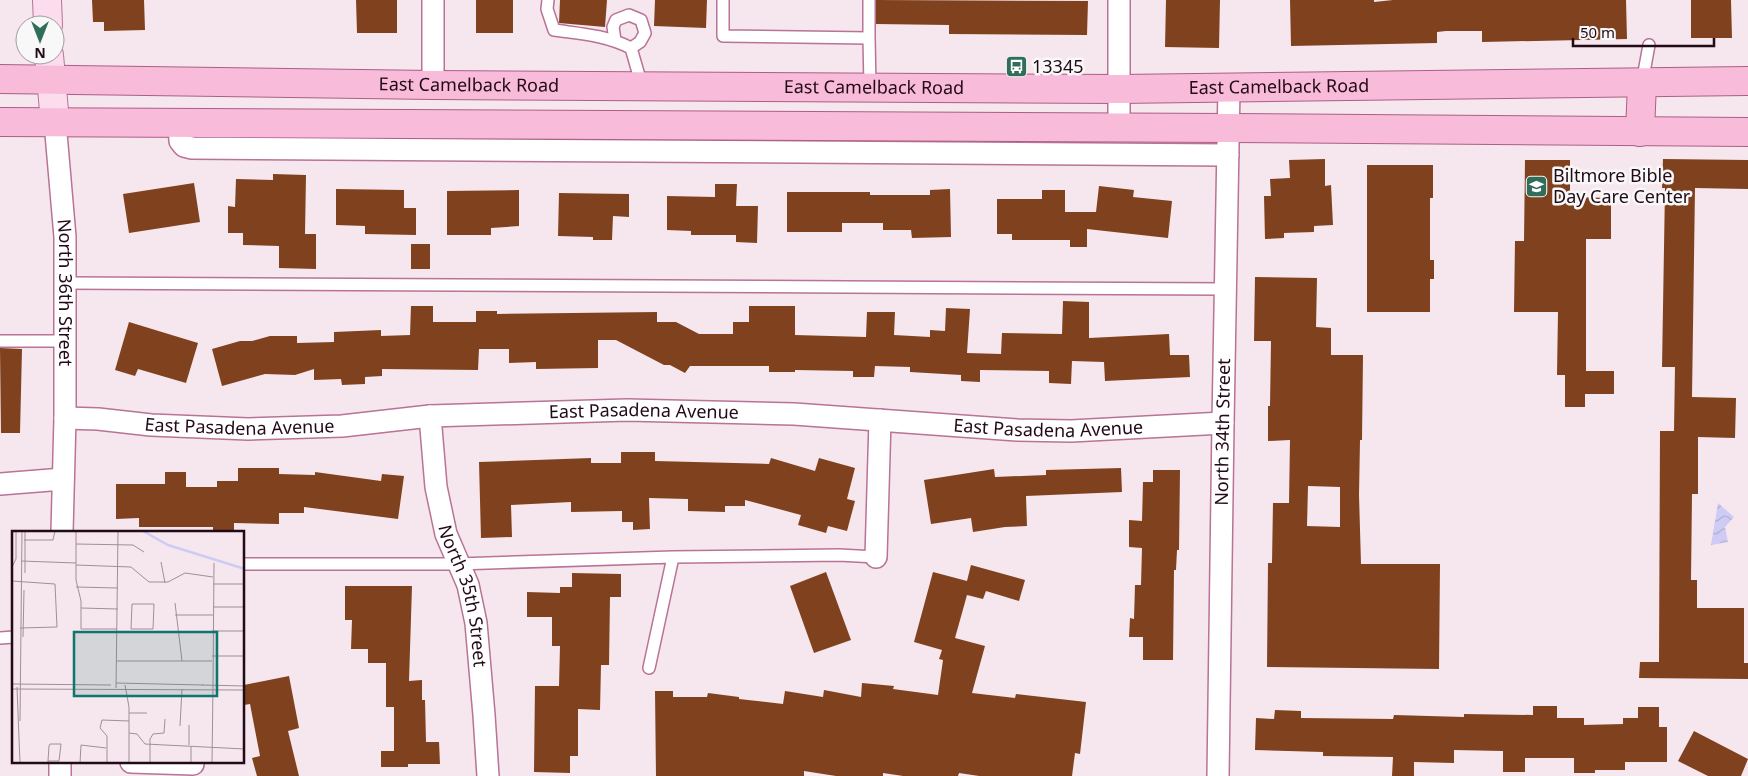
<svg xmlns="http://www.w3.org/2000/svg" width="1748" height="776" viewBox="0 0 1748 776" font-family="'Noto Sans',sans-serif">
  <style>
    .water { fill: url(#water-waves) }
    .building { fill: #80421e; fill-rule: evenodd }
    .lines { fill: none; stroke-linecap: round; stroke-linejoin: round }
    .lane-casing { stroke: #b87396; stroke-width: 14 }
    .street-casing { stroke: #b87396; stroke-width: 24 }
    .secondary-casing { stroke: #b87396; stroke-width: 30 }
    .primary-casing { stroke: #ab5f86; stroke-width: 30 }
    .lane { stroke: #fff; stroke-width: 11 }
    .street { stroke: #fff; stroke-width: 21 }
    .secondary { stroke: #fcdded; stroke-width: 28 }
    .primary { stroke: #f8bbda; stroke-width: 28 }
    .labels { text-anchor: middle; stroke-width: 5; stroke-linejoin: round; paint-order: stroke }
    .poi-label { font-size: 18px; fill: #230a18; stroke: #f8f8f8; text-anchor: start }
    .street-label { font-size: 18px; fill: #230a18; stroke: #f8f8f8 }
    .inset-river { fill: none; stroke: #cecbf5; stroke-width: 2.5 }
    .inset-road { fill: none; stroke: #a28e98; stroke-width: 1 }
    .view { fill: #0f766e; fill-opacity: 0.15; stroke: #0f766e; stroke-width: 2.5 }
    .inset-edge { fill: none; stroke: #230a18; stroke-width: 2.5 }
  </style>
  <defs>
    <pattern id="water-waves" width="16" height="10" patternUnits="userSpaceOnUse" patternTransform="scale(1.25)"><rect width="16" height="10" fill="#cecbf5"/><path d="M0 5q4-4 8 0t8 0" fill="none" stroke="#b1add1"/></pattern>
  </defs>
  <rect width="100%" height="100%" fill="#f6e6ed"/>
  <path class="water" d="M1718 503 1734 517 1725 527 1728 542 1711 545Z"/>
  <path class="building" d="M92 0H144L145 30 104 31V22H93Z
    M356 0H397V33H357Z
    M476 0H513V33H476Z
    M560 0H607L605 27 559 23Z
    M655 0H707L706 28 654 26Z
    M876 0 1088 1 1087 35 949 34V25L876 24Z
    M1166 0H1220L1219 48 1165 47Z
    M1290 0H1374V2L1393 0H1626L1627 39 1482 42V31H1446L1437 32V43L1291 46Z
    M1691 0H1731L1732 38H1691Z
    M1325 159V186L1331 185 1333 225 1314 226V232L1284 233V238L1265 239 1264 196H1271L1270 179 1290 178 1289 160Z
    M1663 159 1748 160V189L1695 188 1692 397 1736 398 1735 438 1698 437V494H1692L1691 580H1697V608H1744V663H1748V679L1639 678 1640 662H1659L1660 431H1674L1675 367H1662L1665 188H1662Z
    M1525 160H1570V197L1611 198V239H1586V371H1614V394H1585V407H1565V375H1557L1558 312H1514L1515 241H1524Z
    M1367 165H1433V198H1430V260H1434V279H1430V312H1367Z
    M273 174 306 175 305 234H316V269L279 268V246L243 245V233H228V206L235 207 236 179 273 180Z
    M194 183 200 222 129 233 123 194Z
    M715 184H737L736 206H758L757 243 736 242V235H691V231L667 230V196L715 197Z
    M1099 186 1134 190 1133 197 1172 201 1168 238 1087 229V247H1070V240H1012V234H997V199H1042V190H1065V212H1096Z
    M336 189 404 190V208H416V235L365 234V226L336 225Z
    M950 189 951 237 912 238 911 230H883V223H842V232H787V192H870V195H930V190Z
    M519 190V226L491 228V235H447V191Z
    M559 193 629 194V217L613 216 612 240H593V237L558 236Z
    M411 244H430V269H411Z
    M1255 277 1317 278 1316 327 1331 328V355H1363L1362 440H1360L1359 495 1361 564H1440L1439 669 1267 667 1268 563H1272L1273 503H1289L1290 440 1268 441V406H1270L1271 341H1254ZM1308 486 1340 487V527L1307 526Z
    M1063 301 1089 302V338L1169 334 1170 355H1189L1190 377 1105 381 1104 362 1072 361 1071 384 1049 383V371L980 370V382L961 381V375L910 372V367L875 366 874 377H853V371L795 370V372H769V366H690L685 373 670 365H664L616 340H598V368L536 369V362L509 363V349H479L478 370 382 369V376L365 377V384L342 385 341 379 314 380V369L295 375 265 374 222 386 212 349 240 341H252L270 336H297V343L334 342V332L381 330V336L410 335 411 306H433V322H476V311H497V314L657 312V322H676L699 334H733V322H749V306H795V335L866 337 867 312H895L894 335 930 337V330L945 331 946 308 970 309 967 353 1001 354 1002 333 1062 334Z
    M129 322 198 343 186 383 138 369 135 376 115 370Z
    M0 348 22 349 20 433H1Z
    M621 452H655V461L769 464 771 458 815 471 819 458 855 468 847 499 855 501 847 531 828 526 826 533 798 525 801 515 745 500V506H725V512L688 511V499L649 498 650 529 633 530V522H622V511L571 512V502L511 505 512 537 481 538 479 462 591 458V463H621Z
    M238 468H279V474L315 475V472L381 481 382 474 404 476 398 519 304 507V513H279V524L234 523V532H213V527H139V518L116 519V484H165V472H186V487H217V481H238Z
    M1121 468 1122 492 1026 496 1027 526 1005 527 973 532 971 518 931 524 924 480 994 469 995 477 1046 475V470Z
    M1153 470H1180L1179 550H1177L1176 570H1174L1173 660H1143V637H1129L1130 618 1134 619 1135 585H1141L1142 548 1129 547V520L1142 521 1143 482H1153Z
    M971 565 1025 580 1019 601 986 591 983 599 967 595 955 638 985 646 972 693 1015 698 1016 694 1086 702 1080 754 1075 753 1072 776H979L959 773 958 776H903L883 773V776H836L804 771V776H656L655 691H673V697H707L708 693 739 697V699L783 704 785 691 823 697 824 690 861 697 862 683 894 686 893 689 938 695 943 660 939 659 942 650 914 642 933 572 967 581Z
    M826 572 851 640 814 653 790 586Z
    M572 573 621 574V597H610L609 665H601L600 710 578 709V756H570V773L534 772 535 686H559L560 646H552V617H527V592L560 593V587H572Z
    M345 586H412L409 681 422 680V700H425L426 742H439L440 764H408V767H381V751H394V707H386V663H368V649H351L352 620H345Z
    M289 676 299 728 288 731 299 776H257L252 758 260 756 250 704 244 705V685Z
    M1533 706H1557V718H1584V725L1623 724V718H1638V707H1659V727H1667V762H1625V770H1595V773H1574V758H1525V772H1503V751L1454 750V763L1414 762V776H1392L1393 757 1323 756V752L1255 750 1256 718 1274 719 1275 710 1301 711V718L1393 719 1394 715 1464 717V714L1533 715Z
    M1694 731 1748 759 1741 776H1708L1678 761Z"/>
  <g class="lines">
    <defs>
      <path id="lane" d="M548 0 547 9 554 30C582 34 605 35 631 48L642 86
        M723 0V36L869 38 870 87
        M869 38V0
        M615 40 613 27 616 20 629 15 641 20 645 33 640 42 631 48
        M1642 83 1649 45
        M65 283 1225 289
        M0 341H65
        M244 564H458L673 557 839 555 876 557
        M0 638 14 637
        M649 668 673 557"/>
      <g id="street">
        <path d="M1119 0V128"/>
        <path d="M433 85V0"/>
        <path id="s1" d="M55 122 65 237V418L62 532"/>
        <path d="M179 123 180 141 184 146 192 148 1228 155"/>
        <path id="s2" d="M430 416 436 487 446 534 468 585 476 623 484 715 488 776"/>
        <path id="s3" d="M65 418 98 419 151 425 248 429 342 426 430 416 627 410 794 414 1017 430 1071 431 1223 423"/>
        <path d="M0 484 63 479"/>
        <path d="M876 557 880 420"/>
        <path d="M131 762 193 764"/>
        <path d="M60 776V762"/>
        <path id="s4" d="M1218 776 1223 423 1229 88"/>
      </g>
      <path id="secondary" d="M47 0 48 25
        M49 55 55 122"/>
      <g id="primary">
        <path id="s5" d="M0 79 433 85 1119 89 1748 81"/>
        <path d="M0 122 1229 128 1748 132"/>
        <path d="M1640 132 1642 83"/>
      </g>
    </defs>
    <use href="#lane" class="lane-casing"/>
    <use href="#street" class="street-casing"/>
    <use href="#secondary" class="secondary-casing"/>
    <use href="#primary" class="primary-casing"/>
    <use href="#lane" class="lane"/>
    <use href="#street" class="street"/>
    <use href="#secondary" class="secondary"/>
    <use href="#primary" class="primary"/>
  </g>
  <defs>
    <symbol id="bus-square" viewBox="-11 -11 22 22"><rect x="-9" y="-9" width="18" height="18" rx="4" fill="#316e59" stroke="#f8f8f8"/><path d="M-5-6H5V4H4V6H2V4H-2V6H-4V4H-5ZM-3.5-4V0h7V-4ZM-3.5 1.2v1.5H-2V1.2ZM2 1.2v1.5H3.5V1.2Z" fill="#fff"/></symbol>
    <symbol id="school-square" viewBox="-11 -11 22 22"><rect x="-9" y="-9" width="18" height="18" rx="4" fill="#316e59" stroke="#f8f8f8"/><path d="M0-5L7-2L0 1L-7-2ZM-4 1L0 2.5L4 1V4Q0 6-4 4Z" fill="#fff"/></symbol>
  </defs>
  <g fill-rule="evenodd">
    <use href="#bus-square" x="1004" y="54" width="25" height="25"/>
    <use href="#school-square" x="1524" y="174" width="25" height="25"/>
  </g>
  <g class="labels">
    <g class="poi-label">
      <text x="1032" y="73">13345</text>
      <text x="1553" y="182">Biltmore Bible<tspan x="1553" dy="21">Day Care Center</tspan></text>
    </g>
    <g class="street-label">
      <text dy="6" stroke="none"><textPath href="#s5" startOffset="469">East Camelback Road</textPath></text>
      <text dy="6" stroke="none"><textPath href="#s5" startOffset="874">East Camelback Road</textPath></text>
      <text dy="6" stroke="none"><textPath href="#s5" startOffset="1279">East Camelback Road</textPath></text>
      <text dy="6" stroke="none"><textPath href="#s1" startOffset="171">North 36th Street</textPath></text>
      <text dy="6" stroke="none"><textPath href="#s3" startOffset="580">East Pasadena Avenue</textPath></text>
      <text dy="6" stroke="none"><textPath href="#s3" startOffset="175">East Pasadena Avenue</textPath></text>
      <text dy="6" stroke="none"><textPath href="#s3" startOffset="985">East Pasadena Avenue</textPath></text>
      <text dy="6" stroke="none"><textPath href="#s4" startOffset="344">North 34th Street</textPath></text>
      <text dy="6" stroke="none"><textPath href="#s2" startOffset="184">North 35th Street</textPath></text>
    </g>
  </g>
  <g transform="translate(12 531)">
    <rect width="232" height="232" fill="#f6e6ed"/>
    <path class="inset-river" d="M131 0 156 14 233 38"/>
    <path class="inset-road" d="M64 0V49L69 70V98H105M12 9H41L43 0M64 13 121 14 132 21M9 30 64 32M149 31 153 52M64 34 119 36 137 51H156L173 42 201 46M0 36 4 28V0M13 42V0M0 50 43 53 45 96 8 97M201 53H233M64 56 106 57M163 72 170 130M120 73H142L141 98H119ZM201 76H233M69 77 106 78M163 84H201M200 100H233M11 106 12 59M200 125H233M105 130H200M104 152 191 154M0 153 99 154M113 154 117 176V232M190 154 233 155M201 155 202 32M5 156 8 232M104 157 106 0M0 158 233 159M117 182H135M8 190 10 0M168 195 170 158M117 202 125 203 133 213 233 218M177 214V194M179 216V232M36 232V230L37 215 38 213H49L47 230H36M68 232 69 214 94 217M95 232V205L88 197 90 189 117 190M138 232V208L141 203 152 202 153 188M200 232 201 155"/>
    <path class="view" d="M62 101H205V165H62Z"/>
    <rect width="232" height="232" class="inset-edge"/>
  </g>
  <g transform="translate(40 40) rotate(180)"><circle r="24" fill="#f8f8f8" stroke="#a3999e"/>
  <path d="M0-4L9 19L0 12L-9 19Z" fill="#316e59"/>
  <text y="-8" font-size="14" font-weight="bold" text-anchor="middle" fill="#230a18">N</text>
  </g>
  <path d="M1573 38v8h141v-8" fill="none" stroke="#230a18" stroke-width="2.5"/>
  <text x="1580" y="38" font-size="15" fill="#230a18" stroke="#f8f8f8" stroke-width="4" paint-order="stroke">50 m</text>
</svg>
